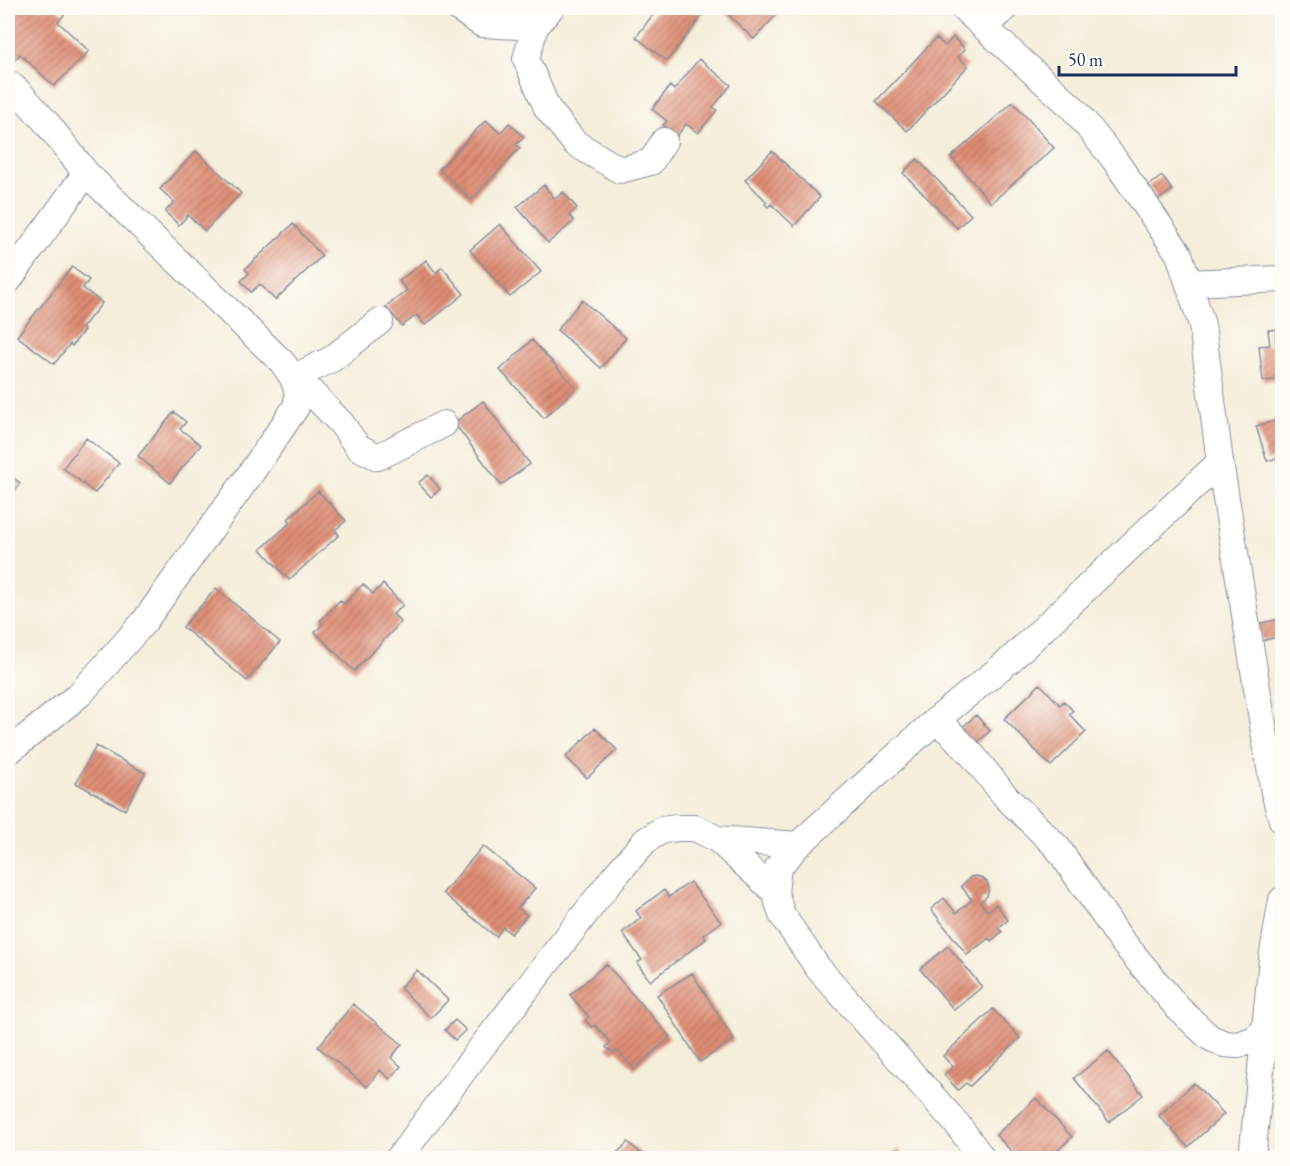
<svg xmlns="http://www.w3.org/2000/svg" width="1290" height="1166" viewBox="0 0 1290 1166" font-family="'EB Garamond',serif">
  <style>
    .building { fill: url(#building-hatch) }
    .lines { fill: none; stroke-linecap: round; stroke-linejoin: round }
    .minor-casing { stroke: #888e9c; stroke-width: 28 }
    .minor { stroke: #fff; stroke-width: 26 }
  </style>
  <defs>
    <pattern id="building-hatch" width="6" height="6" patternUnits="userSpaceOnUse" patternTransform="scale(1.5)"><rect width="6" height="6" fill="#df8d74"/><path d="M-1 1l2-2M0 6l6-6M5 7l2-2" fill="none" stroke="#b47462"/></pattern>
  </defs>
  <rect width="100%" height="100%" fill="#fdfcf7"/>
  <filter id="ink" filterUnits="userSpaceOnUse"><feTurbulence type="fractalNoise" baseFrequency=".0167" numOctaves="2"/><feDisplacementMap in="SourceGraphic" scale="12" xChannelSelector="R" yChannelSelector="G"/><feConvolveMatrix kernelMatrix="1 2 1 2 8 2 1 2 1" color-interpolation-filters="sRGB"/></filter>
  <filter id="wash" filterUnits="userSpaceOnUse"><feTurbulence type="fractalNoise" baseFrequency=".008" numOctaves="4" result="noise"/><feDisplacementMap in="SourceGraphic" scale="24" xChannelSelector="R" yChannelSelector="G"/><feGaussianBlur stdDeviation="1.35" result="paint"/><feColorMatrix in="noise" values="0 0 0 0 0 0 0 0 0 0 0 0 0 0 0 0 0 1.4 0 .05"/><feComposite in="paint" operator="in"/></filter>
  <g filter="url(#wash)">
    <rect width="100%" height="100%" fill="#f5eeda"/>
    <g id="blocks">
      <path class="building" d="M10 8H56L64 15 58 22 89 51 54 86 20 54 15 60 8 53V10Z
        M658 8H692L702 16 667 61 636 37Z
        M726 8H778L781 10 754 39 723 10Z
        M953 37 965 49 958 57 968 66 907 131 876 101 936 38 945 46Z
        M699 59 731 85 713 107 717 110 698 133 686 124 677 136 663 125 667 121 652 109 670 86 674 90Z
        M1013 102 1054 148 991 203 951 157Z
        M486 120 500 133 509 123 524 137 516 145 520 148 471 200 439 169Z
        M196 151 241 193 205 231 188 215 179 225 165 212 174 202 160 189Z
        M772 151 820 197 794 226 771 204 768 207 765 204 767 202 745 180Z
        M917 159 971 215 957 228 903 173Z
        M1162 176 1172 190 1158 200 1148 186Z
        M544 185 555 199 563 192 577 208 569 215 574 221 548 243 517 207Z
        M293 224 322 256 275 300 260 284 251 292 241 281 249 273 245 269Z
        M500 224 541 272 510 297 470 250Z
        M426 260 436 273 442 267 464 294 425 325 417 315 402 326 386 307 407 290 399 281Z
        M72 267 89 280 83 288 102 303 82 328 84 330 72 346 70 344 54 364 17 336Z
        M582 300 626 338 601 368 557 330Z
        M1282 329V379L1263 381 1259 346 1270 345 1268 330Z
        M532 340 576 388 544 418 500 370Z
        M483 401 530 464 501 485 454 423Z
        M174 412 186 422 180 429 201 445 170 483 138 456Z
        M1282 412V467L1279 458 1267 461 1256 426 1281 419 1279 413Z
        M86 438 119 463 95 493 63 468Z
        M8 474 20 483 8 501Z
        M428 475 440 489 431 497 418 483Z
        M318 491 346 521 335 530 339 535 289 580 261 549 291 522 288 519Z
        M363 584 373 594 383 584 403 605 393 614 401 622 354 671 315 632 323 624 320 621 340 600 344 604Z
        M216 588 280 642 247 681 183 627Z
        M1280 619 1282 636 1261 641 1257 624Z
        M1040 684 1060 705 1064 701 1073 711 1069 714 1086 732 1051 766 1004 719Z
        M976 715 990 731 972 747 958 731Z
        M595 728 617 750 587 778 566 757Z
        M96 746 145 773 125 810 76 783Z
        M483 846 535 888 518 908 527 915 511 934 503 927 496 937 443 893Z
        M976 876 982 878 987 882 989 888 987 896 980 902 987 911 996 904 1008 920 998 928 1002 932 991 941 989 938 967 955 931 909 944 898 956 913 972 900 961 886 971 877Z
        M690 882 721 922 703 935 706 939 650 981 637 963 642 960 622 933 641 918 636 911 664 890 669 897Z
        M948 946 982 987 954 1010 920 969Z
        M606 964 670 1037 634 1069 617 1050 613 1053 606 1047 611 1043 595 1025 592 1027 585 1020 589 1017 570 995Z
        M417 970 448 1000 431 1018 400 988Z
        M692 973 734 1040 700 1062 657 995Z
        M353 1004 402 1044 391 1058 401 1066 390 1079 380 1070 367 1087 318 1047Z
        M993 1009 1020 1038 970 1086 966 1083 958 1090 944 1075 953 1067 943 1056Z
        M455 1020 466 1030 455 1040 445 1030Z
        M1108 1051 1143 1095 1109 1122 1074 1078Z
        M1194 1083 1224 1114 1188 1147 1159 1116Z
        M1036 1098 1072 1137 1049 1158H1018L996 1135Z
        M628 1142 646 1158H612Z
        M898 1149 906 1158H886Z"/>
    </g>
  </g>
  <g filter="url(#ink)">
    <use href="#blocks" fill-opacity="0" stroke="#888e9c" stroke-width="1.5"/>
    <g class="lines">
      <defs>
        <path id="minor" d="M458 8 482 24 535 27
          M551 8 535 27 526 59 547 108 575 143 620 170 651 162 664 141
          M963 8 1073 108 1114 159 1179 254 1202 325 1220 462 1274 792 1282 820
          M984 26 1005 8
          M8 83 19 92 46 122 86 173 283 363 293 378 298 393 296 407 251 473 144 622 80 694 8 752
          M8 281 86 173
          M1189 283 1282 279
          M380 321 332 359 293 378 310 391 341 423 358 447 378 457 444 424
          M935 721 950 732 973 756 1006 797 1057 847 1121 940 1178 1008 1209 1037 1224 1044 1238 1045 1255 1039 1265 1029
          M717 839 775 892
          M399 1158 464 1070 613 878 645 841 662 830 677 828H695L717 839 798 845
          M982 1158 957 1124 818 968 782 915 775 892 778 867 798 845 935 721 1010 660 1220 462
          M1252 1158 1272 959 1282 900"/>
      </defs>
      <use href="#minor" class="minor-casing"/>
      <use href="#minor" class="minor"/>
    </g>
  </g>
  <rect width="1290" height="1166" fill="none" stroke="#fdfcf7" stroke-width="30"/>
  <path d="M1059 66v9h177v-9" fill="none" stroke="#1b2f5e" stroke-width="3"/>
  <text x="1068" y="66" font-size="18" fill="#1b2f5e" stroke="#fdfcf7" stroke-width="4.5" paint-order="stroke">50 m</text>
</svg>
